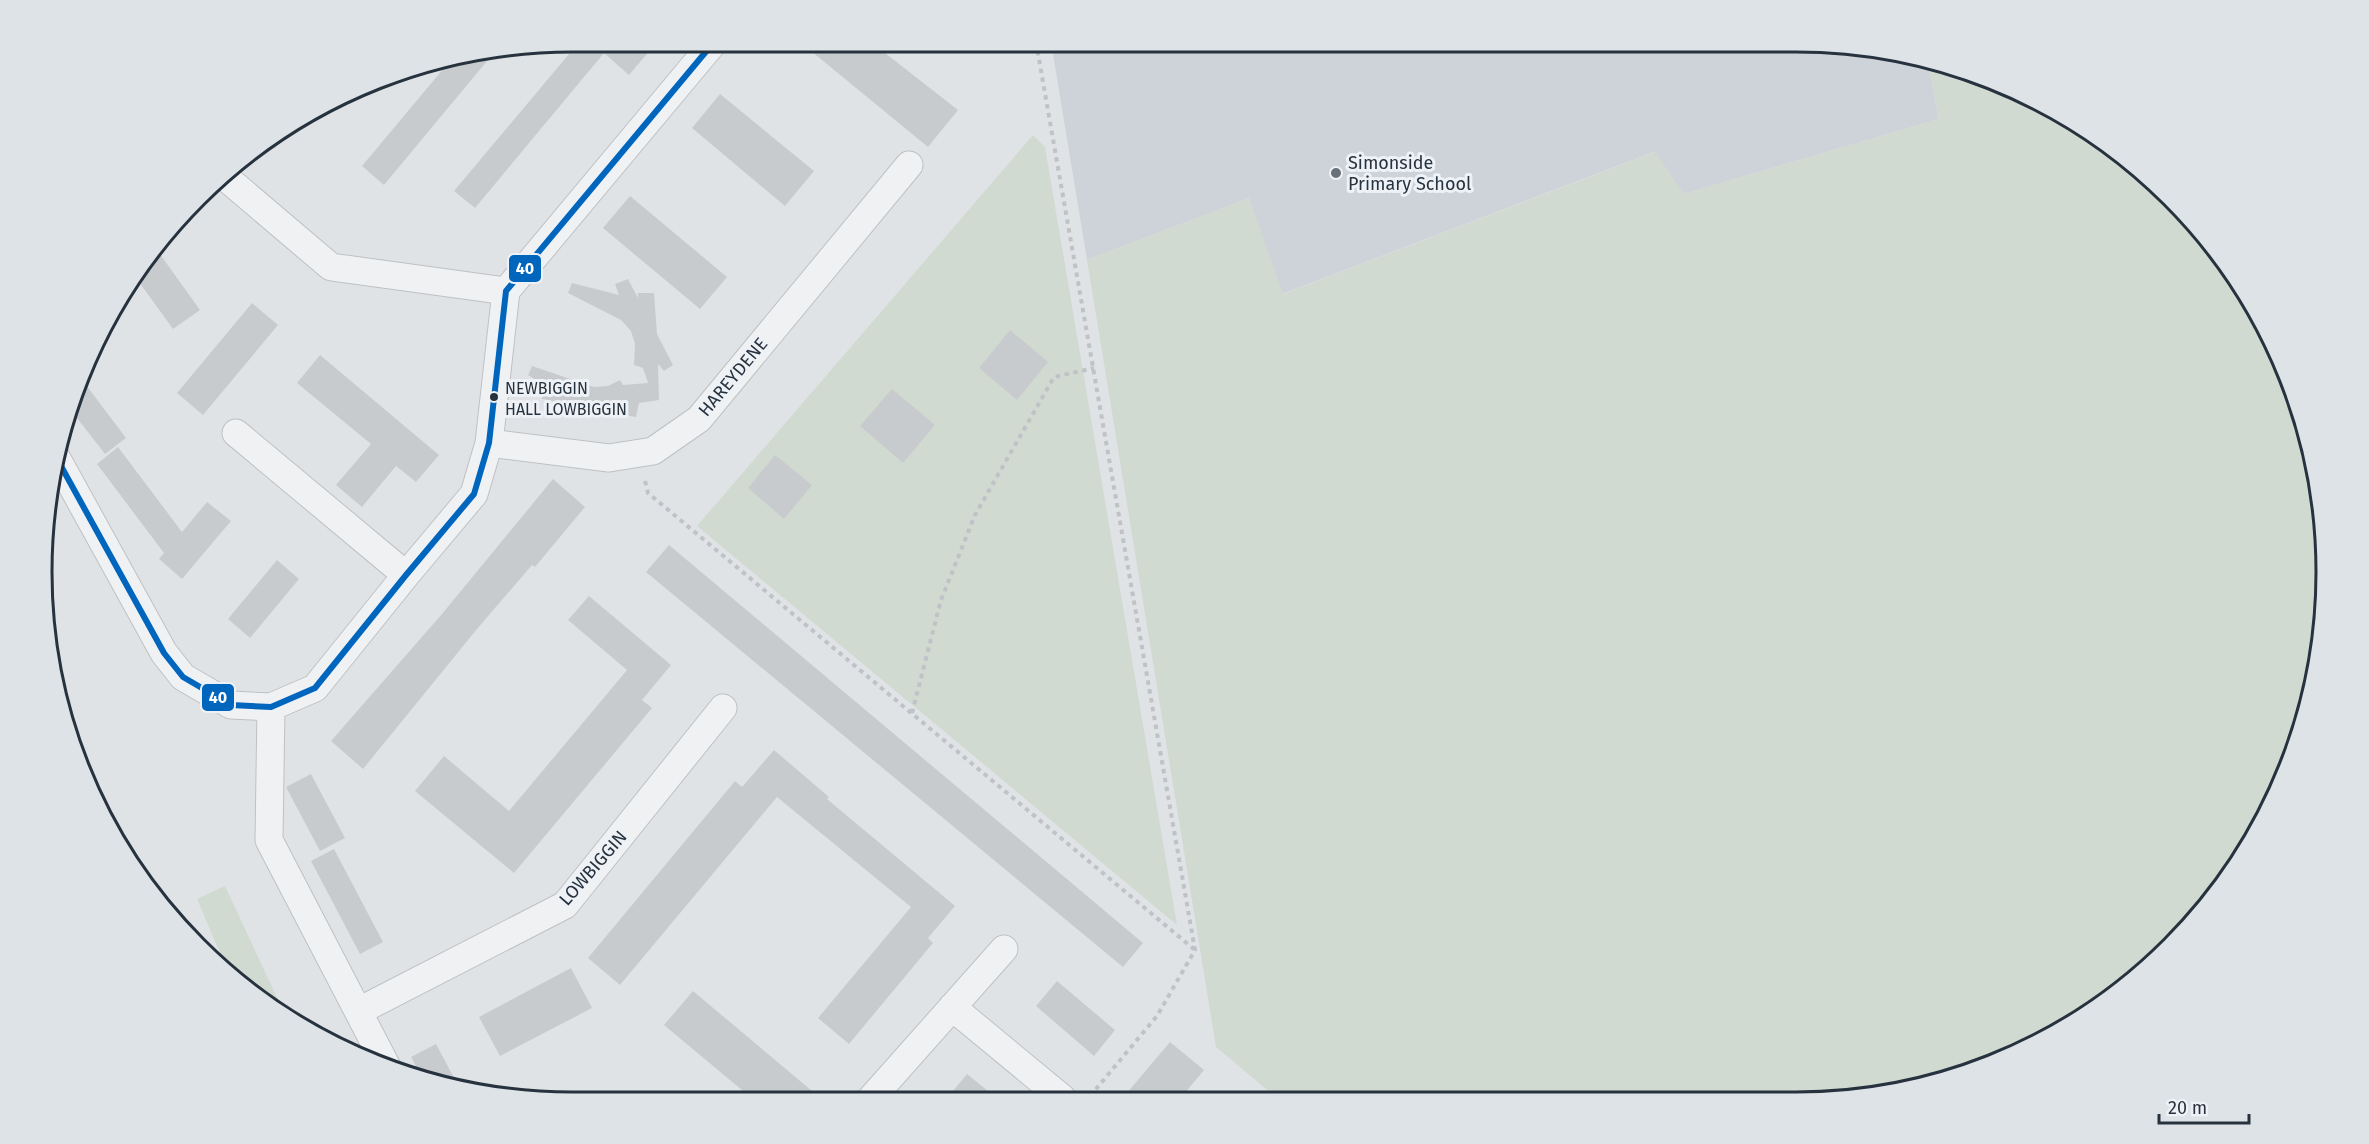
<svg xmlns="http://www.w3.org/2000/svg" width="2369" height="1144" viewBox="0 0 2369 1144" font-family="'Fira Sans',sans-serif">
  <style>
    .built { fill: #ced3d9 }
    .green { fill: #d1dad1 }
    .building { fill: #c8cbce }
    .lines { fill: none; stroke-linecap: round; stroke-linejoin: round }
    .minor-casing { stroke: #bec1c4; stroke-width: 29 }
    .path { stroke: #bfc2c6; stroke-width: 4; stroke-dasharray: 4.5 4.5; stroke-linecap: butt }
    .minor { stroke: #f0f1f2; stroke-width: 27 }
    .bus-1-casing { stroke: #eef2f6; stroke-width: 10 }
    .bus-1 { stroke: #0065bd; stroke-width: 6 }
    .poi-dot { fill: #687079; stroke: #eef2f6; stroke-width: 2 }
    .bus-dot { fill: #27323f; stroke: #eef2f6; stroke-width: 2 }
    .labels { text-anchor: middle; stroke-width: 6; stroke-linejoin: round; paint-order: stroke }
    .bus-label { font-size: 16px; fill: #27323f; stroke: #eef2f6; text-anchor: start }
    .poi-label { font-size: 18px; fill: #27323f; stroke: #eef2f6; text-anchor: start }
    .street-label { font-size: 18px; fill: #27323f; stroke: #eef2f6 }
    .rim { fill: none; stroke: #27323f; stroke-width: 3 }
    .line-badge { stroke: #eef2f6; stroke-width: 2 }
    .badge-label { font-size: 16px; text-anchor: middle; font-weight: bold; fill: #fff }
  </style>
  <rect width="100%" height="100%" fill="#e0e3e6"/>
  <path class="built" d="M1051 42H1797L1901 52 1927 60 1939 119 1684 194 1654 152 1282 294 1249 198 1087 260Z"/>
  <path class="green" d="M1927 60C1951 68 1978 73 2001 83 2161 153 2280 296 2317 468 2324 502 2324 538 2327 572L2317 676 2287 775 2218 894 2120 992 2000 1062 1867 1097 1278 1099 1216 1047 1087 260 1249 198 1283 294 1655 152 1684 194 1939 119Z
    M1033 135 1045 147 1177 925 697 526Z
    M225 886 286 1017 228 972 197 899Z"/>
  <path class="building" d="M579 42H657L629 75 604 53 475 208 454 191Z
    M800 42H871L958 110 928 147Z
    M492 55 384 185 362 166 449 62Z
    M720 94 814 171 785 206 692 128Z
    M630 196 727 277 700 309 603 228Z
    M157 250 200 310 173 329 134 275Z
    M628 279 638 298V293H654L657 334 673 365 664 371 658 364 659 400 639 403 636 417 599 410 560 416 558 410 571 404 542 399V392L554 391 528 375 532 366 594 387 608 386 620 380 623 385 648 383 643 368 634 365 635 344 631 331 621 320 568 293 572 283 619 295 615 284Z
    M252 303 278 325 203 415 177 393Z
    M1010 330 1048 362 1017 400 979 368Z
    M320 355 439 455 416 482 396 466 362 507 336 485 371 444 297 383Z
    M80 377 126 438 105 454 70 409Z
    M892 389 935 425 903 463 860 426Z
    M118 447 182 532 207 502 231 521 182 579 159 559 164 553 97 464Z
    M775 455 812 485 784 519 748 488Z
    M553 479 585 507 535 567 532 565 477 629 363 769 331 741 442 614Z
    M669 545 1143 943 1123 967 646 572Z
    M277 560 299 579 250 638 228 619Z
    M589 596 671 665 642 700 652 708 514 873 415 791 444 756 509 811 627 670 568 620Z
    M774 750 829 797 827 799 955 906 928 938 933 943 849 1044 818 1018 911 907 777 797 620 985 588 958 735 781 742 787Z
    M311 774 345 838 320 851 286 787Z
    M334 849 383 942 360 954 311 861Z
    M571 968 592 1008 500 1056 479 1017Z
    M1057 981 1115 1030 1094 1056 1036 1006Z
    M693 991 824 1101H755L664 1025Z
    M1170 1042 1204 1070 1179 1100H1121Z
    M436 1044 460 1089 422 1078 411 1057Z
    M967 1074 999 1100 945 1101Z"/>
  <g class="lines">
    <defs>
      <path id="minor" d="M225 177 331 267 506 291
        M236 433 406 575
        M489 443 609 458 653 451 699 419 909 165
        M56 457 164 653 183 677 231 705 271 707 315 688 406 575 474 494 489 443 506 291 714 42
        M271 707 269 840 387 1067
        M952 1007 1062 1098
        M359 1011 565 905 723 708
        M869 1101 1004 949"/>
    </defs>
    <use href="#minor" class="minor-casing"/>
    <path class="path" d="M1036 42 1195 950 1157 1016 1091 1095
      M645 481 648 493 1195 950
      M912 713 941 600 975 515 1054 377 1094 368"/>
    <use href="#minor" class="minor"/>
    <defs>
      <path id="bus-1" d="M56 457 164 653 183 677 231 705 271 707 315 688 406 575 474 494 489 443 506 291 714 42"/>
    </defs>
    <use href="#bus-1" class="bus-1-casing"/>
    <use href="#bus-1" class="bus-1"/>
  </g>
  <circle class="poi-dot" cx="1336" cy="173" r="6"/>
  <circle class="bus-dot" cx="494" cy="397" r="5"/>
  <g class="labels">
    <g class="bus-label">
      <text x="505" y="394">NEWBIGGIN<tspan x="505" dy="21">HALL LOWBIGGIN</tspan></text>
    </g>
    <g class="poi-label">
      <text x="1348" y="169">Simonside<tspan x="1348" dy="21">Primary School</tspan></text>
    </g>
    <g class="street-label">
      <text transform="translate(733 377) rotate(-50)" y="6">HAREYDENE</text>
      <text transform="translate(593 868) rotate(-49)" y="6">LOWBIGGIN</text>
    </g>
  </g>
  <path d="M0 0H2369V1144H0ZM572 52H1796A520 520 0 0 1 2316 572V572A520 520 0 0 1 1796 1092H572A520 520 0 0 1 52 572V572A520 520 0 0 1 572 52Z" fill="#dee3e7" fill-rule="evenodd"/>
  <path class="rim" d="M572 52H1796A520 520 0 0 1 2316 572V572A520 520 0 0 1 1796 1092H572A520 520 0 0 1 52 572V572A520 520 0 0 1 572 52Z"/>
  <g class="line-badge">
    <rect x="508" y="254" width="34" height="29" rx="6" fill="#0065bd"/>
    <rect x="201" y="683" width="34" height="29" rx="6" fill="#0065bd"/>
  </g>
  <g class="badge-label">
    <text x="525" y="274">40</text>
    <text x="218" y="703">40</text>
  </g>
  <path d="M2159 1114v9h90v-9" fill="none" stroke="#27323f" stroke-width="3"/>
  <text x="2168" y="1114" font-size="18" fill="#27323f" stroke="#eef2f6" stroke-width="4.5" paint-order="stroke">20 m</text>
</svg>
